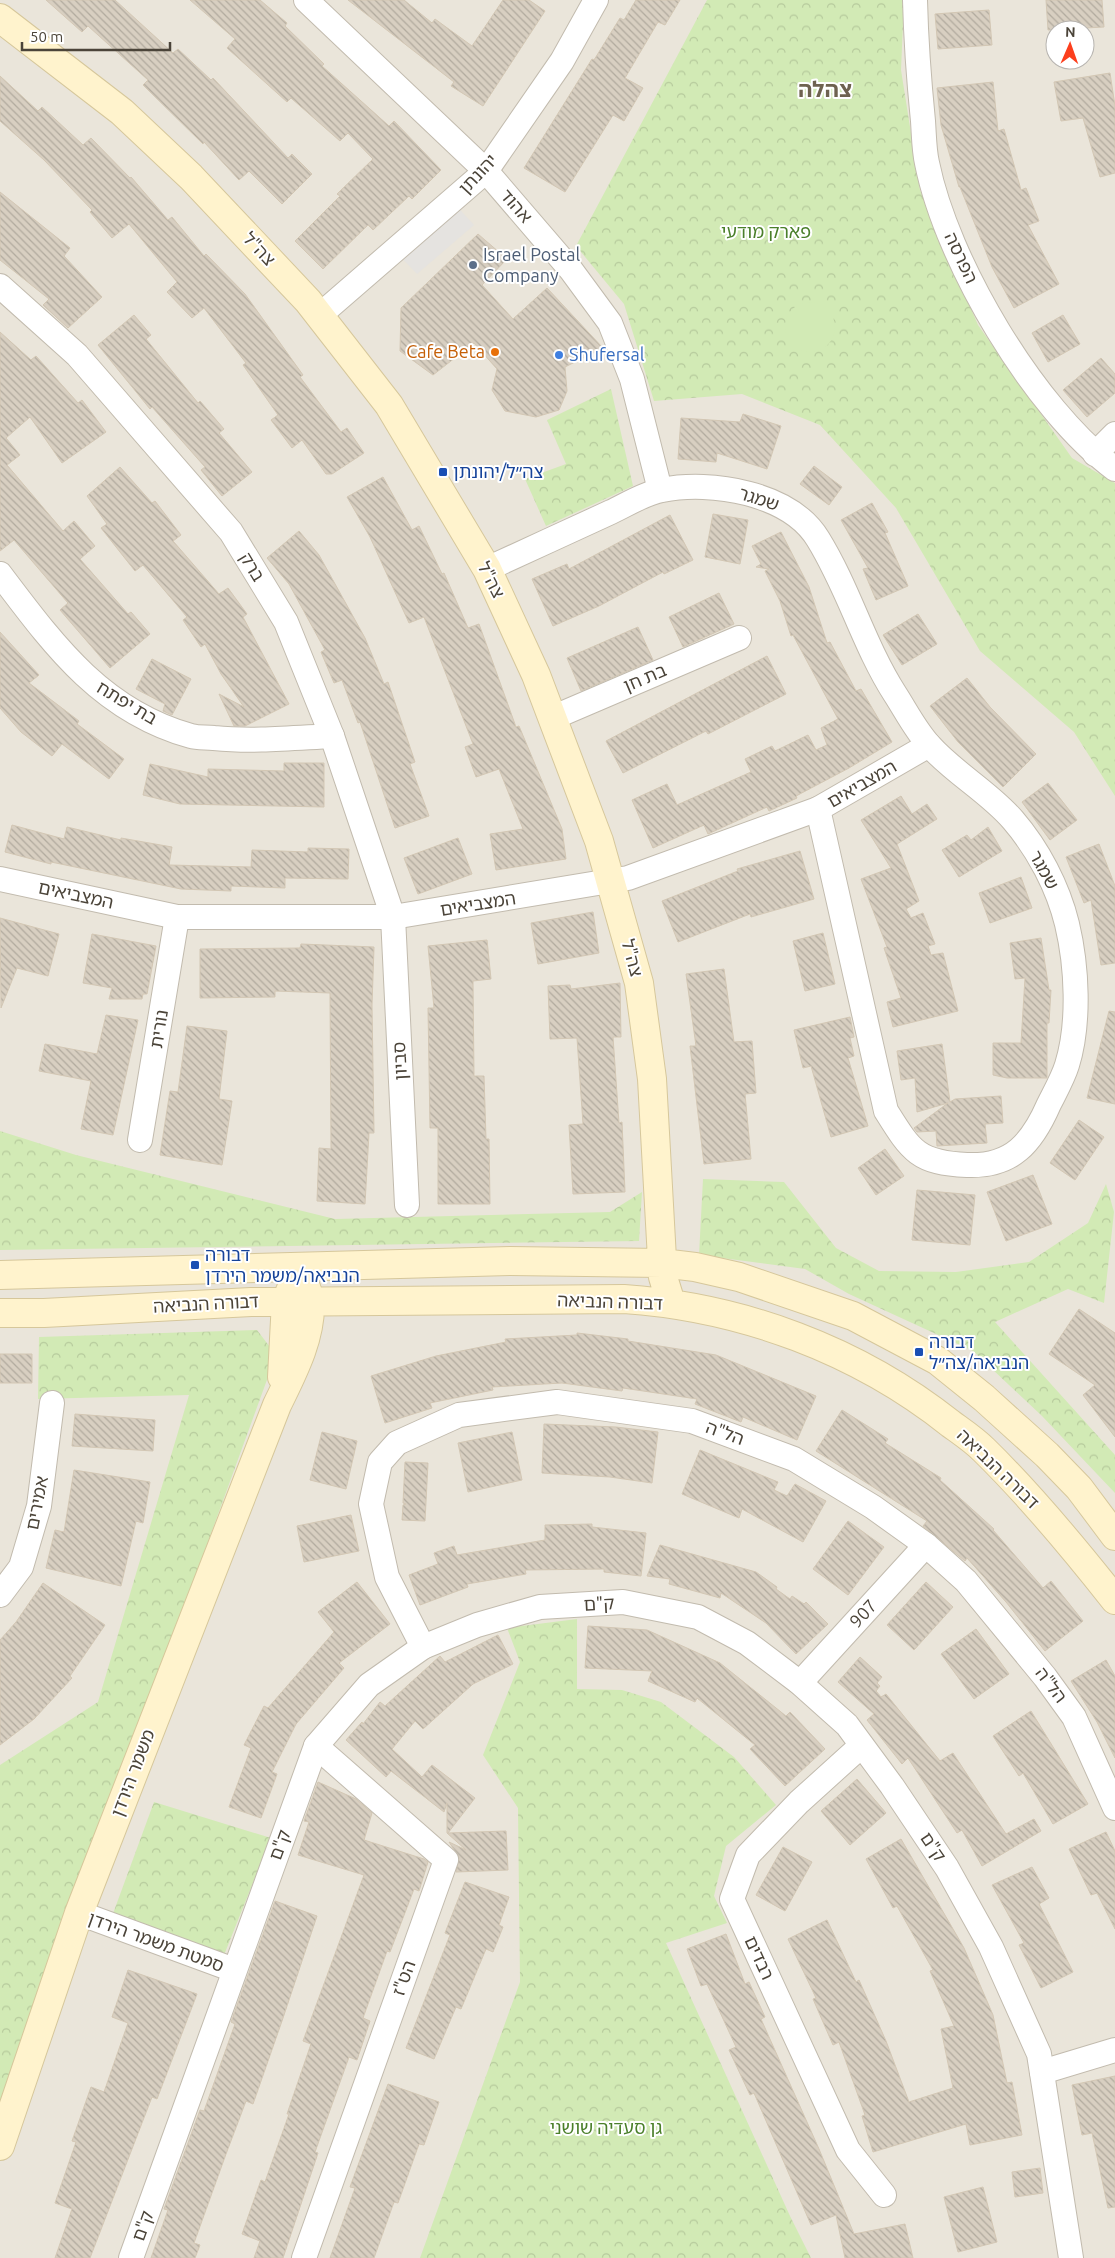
<svg xmlns="http://www.w3.org/2000/svg" width="1115" height="2258" viewBox="0 0 1115 2258" font-family="Ubuntu,'Noto Sans Hebrew',sans-serif">
  <style>
    .residential { fill: #eae5da; fill-rule: evenodd }
    .forest { fill: url(#forest-crowns) }
    .garden { fill: #d2eab5 }
    .parking { fill: #e5e3e0 }
    .building { fill: url(#building-back-hatch); stroke: #d3c7b4 }
    .lines { fill: none; stroke-linecap: round; stroke-linejoin: round }
    .street-casing { stroke: #c2bbae; stroke-width: 26 }
    .secondary-casing { stroke: #d6c79b; stroke-width: 30 }
    .street { stroke: #fff; stroke-width: 24 }
    .secondary { stroke: #fff3cd; stroke-width: 28 }
    .service-dot { fill: #5c6f8a; stroke: #fff; stroke-width: 2 }
    .food-dot { fill: #e8710a; stroke: #fff; stroke-width: 2 }
    .shop-dot { fill: #3f7fe0; stroke: #fff; stroke-width: 2 }
    .transit-dot { fill: #1a4fb4; stroke: #fff; stroke-width: 2 }
    .labels { text-anchor: middle; stroke-width: 4; stroke-linejoin: round; paint-order: stroke }
    .street-label { font-size: 18px; fill: #4b4439; stroke: #fff }
    .park-label { font-size: 18px; fill: #4a7f2a; stroke: #fff }
    .service-label { font-size: 18px; fill: #4e5e75; stroke: #fff; text-anchor: start }
    .food-label { font-size: 18px; fill: #c56008; stroke: #fff; text-anchor: end }
    .shop-label { font-size: 18px; fill: #366cbe; stroke: #fff; text-anchor: start }
    .transit-label { font-size: 18px; fill: #164399; stroke: #fff; text-anchor: start }
    .district-label { font-size: 22px; font-weight: bold; fill: #6e6250; stroke: #fff }
  </style>
  <defs>
    <pattern id="forest-crowns" width="20" height="18" patternUnits="userSpaceOnUse" patternTransform="scale(1.25)"><rect width="20" height="18" fill="#d2eab5"/><path d="M2 6a3 3 0 1 1 6 0M12 15a3 3 0 1 1 6 0" fill="none" stroke="#b6ca9c"/></pattern>
    <pattern id="building-back-hatch" width="6" height="6" patternUnits="userSpaceOnUse" patternTransform="scale(1.25)"><rect width="6" height="6" fill="#d8cfc1"/><path d="M-1 5l2 2M0 0l6 6M5-1l2 2" fill="none" stroke="#b1aa9e"/></pattern>
  </defs>
  <rect width="100%" height="100%" fill="#f6f3ec"/>
  <path class="residential" d="M0 0H1115V2258H0ZM1055 30H1085V60H1055Z"/>
  <path class="forest" d="M707 0H904L901 70 920 190 978 325 1072 458 1115 483V796L1074 732 980 651 896 508 820 425 742 394 654 401 624 304 576 246Z
    M611 389 633 486 546 526 525 479 566 464 547 420Z
    M0 1131 76 1155 335 1219 610 1212 642 1192 639 1241 0 1250Z
    M703 1179 784 1182 836 1248 879 1271 956 1272 1029 1262 1088 1223 1106 1184 1114 1212 1104 1303 1068 1289 995 1322 1115 1455V1493L1042 1416 973 1351 849 1294 805 1269 699 1255Z
    M257 1330 276 1355 0 2113V1765L98 1702 189 1395 38 1399 39 1337Z
    M577 1619V1689L622 1690 661 1702 734 1757 776 1805 726 1846 714 1896 727 1923 666 1943 790 2216 811 2258H420L520 1982 518 1808 483 1755 520 1662 507 1628Z
    M154 1802 271 1838 224 1955 111 1919Z"/>
  <path class="garden" d="M785 327a25 25 0 1 1 50 0a25 25 0 1 1-50 0Z"/>
  <path class="parking" d="M452 201 474 225 417 274 395 251Z"/>
  <path class="building" d="M46 0H115L173 53 178 49 211 80 213 78 288 158 292 154 312 174 282 204 249 171 239 180 204 142 203 144 143 85 148 80 88 26 82 32Z
    M190 0H260L287 23 285 26 324 64 322 66 389 126 394 121 441 170 412 199 409 196 373 230 368 225 323 269 295 241 340 196 337 194 373 159 348 133 340 141 291 98 287 102 227 48 235 39Z
    M348 0H404L432 23 435 19 472 46 503 0H529L545 11 483 106 451 86 454 82Z
    M636 0H680L665 25 658 22 625 78 643 88 624 121 613 115 565 192 524 168 592 59 594 60 620 18 624 20Z
    M1046 0H1102L1104 27 1048 30Z
    M989 10 992 45 938 49 935 14Z
    M1110 73 1115 106V173L1100 177 1083 118 1061 121 1054 82Z
    M0 76 38 111 42 107 83 145 91 138 130 178 131 177 168 220 172 217 204 256 206 254 245 294 303 375 300 377 341 432 347 428 364 453 332 474H326L302 440 292 448 271 420 278 415 243 365 246 363 204 308 192 318 167 292 177 282 129 224 112 238 90 212 92 210 44 160 0 121Z
    M993 82 998 131 1004 129 1021 190 1026 188 1039 221 1028 225 1059 284 1014 308 992 267 960 187H959L941 125 937 88Z
    M0 192 70 248 64 256 102 297 68 328 43 305 49 299 0 260Z
    M478 234 507 259 482 285 513 319 547 288 603 348 565 367 567 391 559 410 536 417 505 411 492 390 497 369 474 343 433 375 400 351 401 308Z
    M134 315 151 335 146 339 198 403 200 401 224 429 219 433 252 472 222 496 201 470 205 467 152 407 150 409 98 345Z
    M1063 315 1080 344 1048 362 1032 333Z
    M0 332 31 360 36 356 78 403 82 400 106 432 62 463 30 417 6 438 20 455 7 465 63 531 74 521 95 546 80 559 128 614 131 612 150 634 110 668 60 610 68 603 14 540 0 551Z
    M1101 358 1115 374V393L1087 417 1063 390Z
    M743 414 781 426 767 469 717 453 716 462 678 459 681 418 740 422Z
    M814 466 842 487 829 505 800 484Z
    M120 467 152 503 155 501 181 535 173 541 219 594 228 588 247 614 243 617 289 704 245 726H234L219 694 244 707 221 674 205 644 201 647 183 620 187 617 143 565 135 571 101 528 107 524 87 496Z
    M383 477 412 530 419 526 442 574 444 573 468 628 479 624 516 727 519 726 562 829 566 859 496 870 490 834 523 829 499 769 476 777 465 747 473 744 424 617 409 623 370 537 347 497Z
    M872 503 888 532 885 533 908 586 876 600 863 569 868 568 841 520Z
    M713 514 748 520 740 564 705 557Z
    M670 515 693 560 664 574 663 572 599 606 553 626 532 579 567 564 569 569Z
    M299 531 319 555 365 638 384 684 388 682 415 762 410 764 429 816 395 828 360 722 358 723 342 680 334 683 321 652 325 650 289 584 267 558Z
    M781 532 809 587 827 643 830 642 856 691 861 689 892 742 849 768 796 796 797 798 769 811 767 807 708 834 704 825 653 848 632 800 667 784 677 805 751 772 745 759 772 746 775 751 808 735 816 750 827 745 821 728 838 719 793 635 791 636 780 601 765 571 769 569 756 567 761 564 752 546Z
    M719 593 734 624 683 647 669 617Z
    M918 614 937 644 902 665 883 635Z
    M638 627 653 660 581 691 567 658Z
    M0 632 39 675 29 683 79 721 77 724 124 759 109 779 62 744 52 756 21 732 0 708Z
    M767 656 786 694 708 734 706 731 623 773 606 741Z
    M152 659 191 679 172 715 163 711 165 704 136 689Z
    M967 678 990 707 1036 754 1003 787 958 742 930 706Z
    M284 763H324V807L180 804 143 795 150 764 208 777V769L284 771Z
    M1048 783 1077 820 1050 840 1022 802Z
    M901 796 912 814 927 804 937 819 897 844 919 901 906 909 911 918 923 913 935 944 928 946 931 955 943 953 958 1011 893 1027 887 1002 901 998 884 948 887 947 861 879 891 868 861 820Z
    M12 825 64 839 67 827 121 840V838L172 847 169 865 251 867 252 850 308 852V848L349 849 348 879 285 878V888L231 886V891L181 889 51 862V864L5 852Z
    M988 827 1002 851 959 877 942 850 967 835 971 840Z
    M458 838 472 874 418 894 404 858Z
    M1099 844 1115 886V963L1101 965 1091 900 1084 903 1066 857Z
    M800 851 814 899 751 917 750 914 678 942 662 901 738 871 737 869Z
    M1021 877 1032 908 990 923 979 893Z
    M593 912 599 953 538 964 531 923Z
    M0 918 59 934 48 976 17 968 1 1008Z
    M823 933 835 984 805 991 793 941Z
    M92 934 156 946 147 994H143L142 999H109L112 988 83 983Z
    M1041 938 1049 990H1051L1049 1023H1047V1078H1007L993 1075V1043H1021L1025 978 1015 979 1010 943Z
    M487 940 491 979 473 981 474 1076H484L486 1139H489L490 1204H438V1128H430L428 1008H434L428 946Z
    M301 944 374 947 372 1005 374 1133H369L365 1204 317 1201 319 1148 331 1149 330 993 275 991V997L200 998V949L300 948Z
    M724 969 734 1042 752 1041 756 1093 745 1094 751 1159 704 1164 690 1046H696L686 974Z
    M620 983 621 1037H613L619 1123 622 1122 625 1192 573 1194 569 1125 583 1124 577 1038 550 1039 548 986 570 985 571 989Z
    M1109 1011 1115 1012V1104L1087 1098Z
    M106 1015 138 1020 113 1135 81 1129 91 1081 39 1071 45 1044 97 1054Z
    M850 1017 854 1037 850 1038 854 1056 848 1058 868 1126 831 1137 811 1066 803 1068 794 1030Z
    M187 1026 227 1031 219 1099 232 1101 222 1165 160 1155 170 1091 178 1092Z
    M942 1044 950 1102 955 1099 1001 1096 1003 1123 985 1124 987 1143 937 1146 936 1131 917 1132 914 1128 948 1103 917 1112 915 1078 901 1080 897 1051Z
    M1079 1120 1104 1137 1075 1180 1050 1163Z
    M885 1149 904 1176 876 1195 858 1168Z
    M1033 1175 1052 1224 1006 1241 987 1192Z
    M917 1190 975 1195 970 1245 912 1240Z
    M1079 1309 1115 1333V1437L1083 1395 1095 1385 1049 1354Z
    M577 1333 628 1339V1341L716 1355 816 1396 797 1440 743 1417 741 1422 695 1404 697 1399 623 1388 622 1391 562 1383 492 1387 493 1390 430 1403 432 1408 385 1423 371 1376 436 1356 506 1342 505 1339 577 1335Z
    M0 1354H32V1383H0Z
    M842 1410 888 1439 885 1443 941 1478 940 1480 994 1529 993 1530 1043 1588 1051 1581 1083 1621 1045 1651 1006 1602 967 1558 965 1561 923 1526 927 1521 816 1451Z
    M75 1414 155 1420 153 1451 72 1446Z
    M544 1424 616 1427 658 1432 652 1483 610 1477 542 1473Z
    M322 1432 357 1441 346 1489 310 1480Z
    M512 1432 522 1480 468 1492 458 1443Z
    M700 1450 778 1482 774 1490 787 1496 795 1484 826 1501 803 1542 742 1509 739 1518 682 1494Z
    M405 1462 428 1463 425 1521 402 1520 403 1505 406 1504 403 1503Z
    M74 1470 150 1482 143 1523 136 1521 121 1586 46 1568 55 1530 64 1532Z
    M351 1515 359 1551 304 1562 297 1526Z
    M848 1521 884 1547 848 1595 813 1569Z
    M592 1524V1527L646 1533 641 1576 604 1572V1569L525 1570 526 1574 467 1584 468 1587 420 1605 409 1575 438 1564 434 1553 454 1546 457 1555 545 1540V1525Z
    M660 1545 756 1572 777 1587 776 1589 790 1599 792 1596 804 1604 806 1602 828 1624 796 1654 766 1623 721 1593 720 1598 669 1584 670 1579 647 1576Z
    M357 1582 390 1624 339 1663 344 1668 296 1724 272 1772 277 1774 261 1818 229 1807 251 1748 244 1745 264 1706 268 1708 334 1632 318 1612Z
    M926 1582 953 1607 914 1650 887 1625Z
    M43 1583 105 1625 70 1676 72 1678 34 1719 0 1745V1640L16 1622Z
    M588 1626 647 1630 720 1663 786 1716 790 1712 825 1749 785 1786 750 1749 755 1745 697 1698 695 1702 648 1681 652 1671 585 1668Z
    M976 1629 1009 1674 974 1699 941 1654Z
    M498 1635 513 1664 473 1684 423 1729 415 1721 392 1749 422 1777 432 1765 475 1798 448 1833 506 1831 508 1870 456 1872 459 1857 449 1842 466 1850 447 1833V1803L444 1812 391 1771 386 1777 346 1740 362 1722 363 1724 380 1702 385 1706 440 1656 445 1662Z
    M860 1657 882 1677 877 1683 880 1686 876 1691 881 1697 886 1694 940 1761 953 1753 1006 1834 1034 1819 1041 1831 982 1866 962 1830 957 1833 908 1758 902 1764 867 1720 874 1714 838 1682Z
    M1106 1660 1115 1676V1758L1097 1722 1071 1681Z
    M1031 1711 1088 1804 1053 1824 1023 1773 1019 1776 993 1736Z
    M857 1779 886 1813 850 1845 821 1811Z
    M318 1782 356 1799 372 1813 364 1840 424 1859 428 1862 419 1891 414 1889 390 1952 387 1951 363 2018 370 2021 357 2060 349 2057 315 2152 318 2153 283 2258H254L260 2241 242 2234 261 2180 265 2182 289 2114H287L311 2044 303 2041 364 1875 298 1855 309 1822 304 1821Z
    M1106 1832 1115 1851V1929L1097 1893 1091 1895 1069 1849Z
    M901 1839 964 1948 993 2015 1007 2083 1012 2082 1022 2135 970 2145 966 2124 873 2152 862 2116 865 2115 839 2042 833 2045 813 1999 816 1998 788 1939 827 1920 856 1982 859 1980 886 2041 909 2102 953 2088 941 2029 954 2026 930 1971 933 1970 897 1906 893 1908 866 1859Z
    M783 1847 812 1862 785 1911 756 1895Z
    M1032 1867 1049 1898 1039 1904 1073 1972 1041 1988 1019 1945 1024 1943 992 1885Z
    M465 1882 509 1897 499 1925 503 1927 493 1952 486 1949 461 2009 456 2007 434 2059 406 2048 450 1935 445 1933Z
    M275 1901 317 1916 282 2021 253 2104 246 2101 226 2154 194 2243 200 2245 195 2258H151L168 2210 164 2209 200 2110 204 2111 235 2024 231 2022Z
    M726 1934 745 1984 749 1982 765 2017 761 2019 819 2149 854 2234 905 2224 913 2258H845L836 2215 811 2225 754 2093 750 2095 729 2050 736 2047 707 1984 701 1986 687 1949Z
    M128 1970 197 1994 157 2099 152 2097 90 2258H55L72 2209 55 2203 76 2142 72 2141 91 2087 104 2092 128 2023 112 2017Z
    M1115 2076V2207L1108 2208 1092 2133 1082 2135 1072 2085Z
    M388 2084 439 2102 424 2145 419 2144 398 2203 394 2202 374 2258H330L355 2188 350 2187Z
    M1040 2168 1043 2193 1015 2197 1012 2172Z
    M983 2187 997 2242 958 2252 944 2197Z"/>
  <g class="lines">
    <defs>
      <g id="street">
        <path d="M306 0 486 171 571 270 610 323 632 379 660 490"/>
        <path d="M915 0C916 41 919 81 923 121 924 135 924 150 927 163 947 262 1034 409 1115 469"/>
        <path d="M0 286 77 355 231 532 286 622 332 736 393 917 407 1205"/>
        <path d="M320 315 486 171 562 61 596 0"/>
        <path d="M1095 454 1115 434"/>
        <path d="M487 569C528 550 570 531 611 512 626 505 645 493 662 490 711 480 790 493 818 539 849 589 864 646 895 694 906 711 916 731 930 746 954 773 989 792 1013 820 1038 849 1058 887 1067 924 1077 966 1080 1023 1067 1065 1063 1078 1055 1092 1049 1104 1032 1143 1012 1167 967 1165 918 1163 911 1151 886 1111L818 809"/>
        <path d="M0 574C53 644 101 711 191 736 198 738 206 737 214 738 253 742 293 738 332 736"/>
        <path d="M552 718 739 638"/>
        <path d="M0 879 177 917H393L628 878 818 809 929 745"/>
        <path d="M140 1140 177 917"/>
        <path d="M0 1595 21 1567 39 1506 52 1403"/>
        <path d="M423 1647 387 1577 371 1504 380 1462 397 1443 459 1415 557 1402 692 1421 794 1459 873 1507 926 1545 966 1581 1045 1677 1074 1717 1115 1808"/>
        <path id="s1" d="M800 1683 926 1545"/>
        <path d="M861 1746 799 1802 748 1855 732 1899 848 2150 884 2195"/>
        <path d="M79 1913 234 1970"/>
        <path d="M1042 2072 1115 2050"/>
        <path d="M131 2258 316 1746 369 1685 423 1647 477 1625 540 1607 623 1602 698 1617 747 1643 800 1683 847 1725 892 1786 947 1868 991 1947 1039 2054 1071 2258"/>
        <path d="M304 2258 446 1860 316 1746"/>
      </g>
      <path id="secondary" d="M0 18 122 112 191 177 308 301 389 405 487 569 536 675 599 841 639 983 652 1079 663 1277 671 1303
        M0 1275 510 1261 662 1263 695 1267 739 1277 853 1316 938 1361 984 1398 1047 1455 1079 1488 1115 1536
        M0 1313H44L251 1302 624 1299C742 1307 858 1350 951 1424 962 1432 974 1440 984 1450 1031 1496 1074 1548 1115 1600
        M282 1377 286 1301 293 1284
        M0 2146 79 1913 277 1405C292 1374 311 1339 310 1303 310 1297 307 1290 305 1285"/>
    </defs>
    <use href="#street" class="street-casing"/>
    <use href="#secondary" class="secondary-casing"/>
    <use href="#street" class="street"/>
    <use href="#secondary" class="secondary"/>
  </g>
  <circle class="service-dot" cx="473" cy="265" r="5"/>
  <circle class="food-dot" cx="495" cy="352" r="5"/>
  <circle class="shop-dot" cx="559" cy="355" r="5"/>
  <g class="transit-dot">
    <rect x="438" y="467" width="10" height="10" rx="2.5"/>
    <rect x="190" y="1260" width="10" height="10" rx="2.5"/>
    <rect x="914" y="1347" width="10" height="10" rx="2.5"/>
  </g>
  <g class="labels">
    <g class="street-label">
      <text transform="translate(478 174) rotate(-47)" y="6">יהונתן</text>
      <text transform="translate(516 206) rotate(49)" y="6">אהוד</text>
      <text transform="translate(259 249) rotate(47)" y="6">צה"ל</text>
      <text transform="translate(961 258) rotate(65)" y="6">הפרסה</text>
      <text transform="translate(759 499) rotate(18)" y="6">שמגר</text>
      <text transform="translate(252 567) rotate(59)" y="6">ברק</text>
      <text transform="translate(491 580) rotate(63)" y="6">צה"ל</text>
      <text transform="translate(645 678) rotate(-23)" y="6">בת חן</text>
      <text transform="translate(127 703) rotate(31)" y="6">בת יפתח</text>
      <text transform="translate(862 784) rotate(-30)" y="6">המצביאים</text>
      <text transform="translate(1044 870) rotate(61)" y="6">שמגר</text>
      <text transform="translate(76 895) rotate(12)" y="6">המצביאים</text>
      <text transform="translate(478 904) rotate(-9)" y="6">המצביאים</text>
      <text transform="translate(632 958) rotate(75)" y="6">צה"ל</text>
      <text transform="translate(159 1029) rotate(-81)" y="6">נורית</text>
      <text transform="translate(400 1061) rotate(-93)" y="6">סביון</text>
      <text transform="translate(610 1302) rotate(2)" y="6">דבורה הנביאה</text>
      <text transform="translate(206 1304) rotate(-3)" y="6">דבורה הנביאה</text>
      <text transform="translate(725 1433) rotate(20)" y="6">הל"ה</text>
      <text transform="translate(998 1469) rotate(44)" y="6">דבורה הנביאה</text>
      <text transform="translate(37 1503) rotate(-79)" y="6">אמירים</text>
      <text transform="translate(599 1604) rotate(-3)" y="6">ק"ם</text>
      <text dy="6" stroke="none"><textPath href="#s1" startOffset="94">907</textPath></text>
      <text transform="translate(1051 1685) rotate(53)" y="6">הל"ה</text>
      <text transform="translate(133 1773) rotate(-69)" y="6">משמר הירדן</text>
      <text transform="translate(280 1845) rotate(-70)" y="6">ק"ם</text>
      <text transform="translate(933 1847) rotate(56)" y="6">ק"ם</text>
      <text transform="translate(156 1942) rotate(20)" y="6">סמטת משמר הירדן</text>
      <text transform="translate(759 1958) rotate(65)" y="6">רבדים</text>
      <text transform="translate(404 1978) rotate(-70)" y="6">הט"ז</text>
      <text transform="translate(143 2226) rotate(-70)" y="6">ק"ם</text>
    </g>
    <g class="park-label">
      <text x="766" y="238">פארק מודעי</text>
      <text x="606" y="2134">גן סעדיה שושני</text>
    </g>
    <g class="service-label">
      <text x="483" y="261">Israel Postal<tspan x="483" dy="21">Company</tspan></text>
    </g>
    <g class="food-label">
      <text x="485" y="358">Cafe Beta</text>
    </g>
    <g class="shop-label">
      <text x="569" y="361">Shufersal</text>
    </g>
    <g class="transit-label">
      <text x="453" y="478">צה״ל/יהונתן</text>
      <text x="205" y="1261">דבורה<tspan x="205" dy="21">הנביאה/משמר הירדן</tspan></text>
      <text x="929" y="1348">דבורה<tspan x="929" dy="21">הנביאה/צה״ל</tspan></text>
    </g>
    <g class="district-label">
      <text x="825" y="97">צהלה</text>
    </g>
  </g>
  <g transform="translate(1070 45) rotate(2)"><circle r="24" fill="#ffffff" stroke="#b7b4b0"/>
  <path d="M0-4L9 19L0 12L-9 19Z" fill="#fc3f1d"/>
  <text y="-8" font-size="14" font-weight="bold" text-anchor="middle" fill="#4b4439">N</text>
  </g>
  <path d="M22 42v8h148v-8" fill="none" stroke="#4b4439" stroke-width="2.5"/>
  <text x="30" y="42" font-size="15" fill="#4b4439" stroke="#ffffff" stroke-width="4" paint-order="stroke">50 m</text>
</svg>
